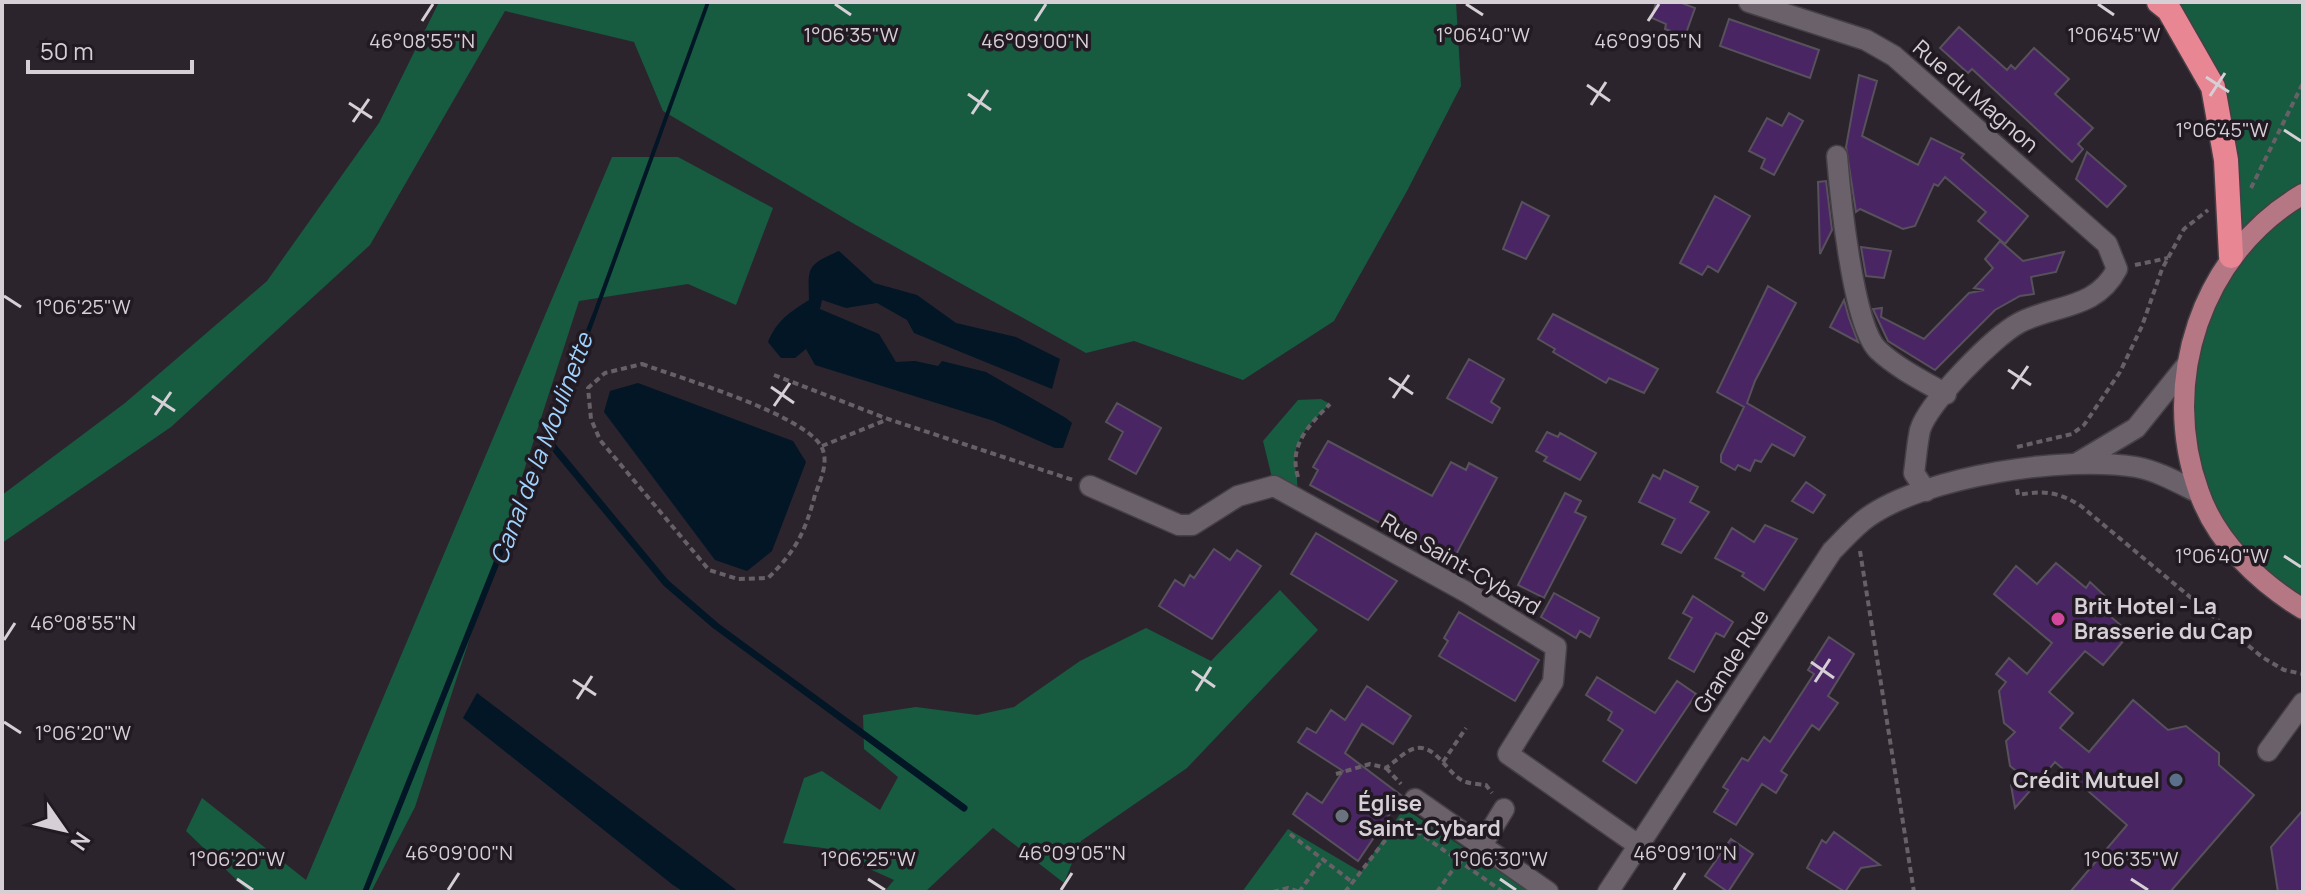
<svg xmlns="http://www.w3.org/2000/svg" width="2305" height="894" viewBox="0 0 2305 894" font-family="Manrope,sans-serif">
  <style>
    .green { fill: #175b40 }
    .water { fill: #021626 }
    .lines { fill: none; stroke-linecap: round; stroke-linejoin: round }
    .stream { stroke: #021626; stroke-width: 7 }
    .building { fill: #492663; stroke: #57515c; stroke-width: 2 }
    .minor-casing { stroke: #464046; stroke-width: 23 }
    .major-casing { stroke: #464046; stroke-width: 23 }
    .highway-casing { stroke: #464046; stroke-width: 27 }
    .path { stroke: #676067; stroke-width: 4; stroke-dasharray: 6 4; stroke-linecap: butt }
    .minor { stroke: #6a616b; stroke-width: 20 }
    .major { stroke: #b67784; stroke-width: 20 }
    .highway { stroke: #e88694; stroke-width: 24 }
    .ticks { fill: none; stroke: #d6d0d6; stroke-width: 3 }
    .hotel-dot { fill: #d1479c; stroke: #221a22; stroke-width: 3 }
    .service-dot { fill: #5c6f8a; stroke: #221a22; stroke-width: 3 }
    .worship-dot { fill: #6b7280; stroke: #221a22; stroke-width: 3 }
    .labels { text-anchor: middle; stroke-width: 7; stroke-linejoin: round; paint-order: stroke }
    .street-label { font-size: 22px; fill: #d6d0d6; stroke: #221a22 }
    .poi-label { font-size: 22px; font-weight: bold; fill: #d6d0d6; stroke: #221a22; text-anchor: start }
    .water-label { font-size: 24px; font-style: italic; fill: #9fd3fe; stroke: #221a22 }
    .ticks-label { font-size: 20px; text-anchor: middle; fill: #d6d0d6; stroke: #221a22; stroke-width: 7; stroke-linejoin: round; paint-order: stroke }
  </style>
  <rect width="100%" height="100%" fill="#2c242c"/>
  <path class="green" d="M439 2H1456L1461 86 1407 191 1334 321 1243 380 1134 341 1086 353 856 225 663 111 634 42 505 11 370 245 171 427 2 543V495L125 403 267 281 379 123Z
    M2159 2H2303V609L2277 594 2199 493 2185 367 2231 256 2213 87Z
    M612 157H678L773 208 736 305 688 284 579 301 415 807 371 892H249L186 831 202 798 306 880Z
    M1321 399 1330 404C1313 421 1292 439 1295 466 1297 479 1299 485 1295 498L1274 486 1263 441 1298 400Z
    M1280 590 1318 630 1187 768 1081 841 1064 883 993 828 925 892H884L894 880 823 848 783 843 804 778 822 771 880 810 898 777 864 749 863 715 916 707 977 715 1014 707 1080 661 1146 628 1211 661Z
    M1404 808 1530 892H1242L1288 829 1361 872Z"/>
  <path class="water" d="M706 2H710L573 380 368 892H362L594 310Z
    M839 251 874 283 917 295 956 323 1016 337 1060 359 1052 389 914 333 907 320 877 303 846 308 822 300 820 309 879 334 896 362 915 361 938 366 942 361 986 372 1066 418 1072 423 1063 448H1055L994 421 815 365 806 349 795 358H781L768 342C777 320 790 312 809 300 808 266 807 265 839 251Z
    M638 383 793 441 806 462 772 551 747 571 715 560 604 412 610 391Z
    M477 693 739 892H684L673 885 463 718Z"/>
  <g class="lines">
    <path class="stream" d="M546 438 666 583 716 626 964 808"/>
  </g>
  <path class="building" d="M1656 2H1679L1695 8 1685 36 1665 29 1666 24 1652 18Z
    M1729 19 1819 50 1810 78 1720 46Z
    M1959 27 2007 70 2011 65 2015 69 2034 48 2069 79 2055 94 2093 128 2078 144 2083 149 2072 162 1972 69 1968 73 1940 48Z
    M1859 75 1877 81 1862 136 1918 165 1931 138 1964 154 1961 158 2028 216 2005 244 1978 221 1986 212 1945 177 1938 186 1934 184 1915 226 1903 229 1860 209 1856 212 1846 147Z
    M1789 113 1803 121 1774 175 1761 168 1765 159 1749 151 1767 118 1782 126Z
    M2087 152 2126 186 2107 207 2076 179Z
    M1826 181 1832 230 1820 254 1818 182Z
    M1715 196 1750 216 1718 272 1708 266 1702 275 1680 263Z
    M1522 202 1549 216 1526 259 1503 249Z
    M2000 241 2023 261 2064 252 2056 272 2031 277 2034 294 2020 296 1995 310 1935 370 1888 341 1873 309 1882 308 1881 317 1924 339 1969 293 1984 290 1974 288 1993 268 1985 259Z
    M1861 247 1891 251 1884 278 1866 276Z
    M1768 286 1796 303 1755 381 1747 403 1805 437 1794 456 1772 444 1761 462 1755 460 1750 471 1738 465 1735 470 1721 462V455L1744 407 1717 392Z
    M1844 300 1849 318 1858 342 1830 327Z
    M1553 314 1658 369 1644 393 1609 378 1606 383 1553 352 1555 349 1538 339Z
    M1469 359 1504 379 1491 402 1500 408 1492 423 1447 398Z
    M1117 403 1161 428 1136 474 1109 459 1123 432 1106 422Z
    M1547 432 1558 437 1560 433 1596 453 1580 480 1544 461 1547 457 1536 451Z
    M1328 441 1432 496 1451 462 1466 470 1469 463 1497 478 1452 562 1310 485 1318 470 1313 467Z
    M1664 470 1698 487 1690 502 1709 512 1681 553 1662 544 1675 519 1639 502 1653 475 1660 479Z
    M1806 482 1825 495 1813 513 1792 501Z
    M1565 493 1581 501 1575 512 1586 517 1544 598 1518 585Z
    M1765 525 1797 539 1764 590 1742 576 1744 573 1715 558 1732 528 1754 542Z
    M1316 533 1397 581 1368 620 1291 574Z
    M1214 549 1230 560 1237 550 1261 566 1212 639 1159 606 1175 580 1184 586 1190 575 1194 578Z
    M2056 563 2086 588 2090 582 2106 597 2098 606 2130 633 2103 665 2085 651 2049 692 2073 713 2060 728 2089 752 2133 700 2168 730 2186 726 2219 753V765L2254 795 2170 892H2070L2127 825 2055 762 2015 808 2011 785 2020 774 2010 766 2006 741 2015 732 2004 723 1999 691 2006 682 1996 674 2009 658 2027 674 2052 643 1994 594 2016 566 2037 584Z
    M1554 593 1599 618 1590 637 1580 631 1576 638 1541 617Z
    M1693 596 1733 622 1724 637 1716 633 1694 672 1669 658 1692 618 1683 613Z
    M1459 612 1539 660 1515 701 1439 656 1448 641 1444 638Z
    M1829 637 1854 654 1828 696 1838 703 1819 730 1812 725 1781 771 1787 775 1776 793 1762 784 1736 825 1714 812 1728 790 1723 787 1742 758 1748 761 1764 737 1770 742 1814 674 1808 670Z
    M1597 677 1655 713 1677 681 1696 694 1636 783 1603 761 1623 730 1608 720 1612 712 1586 695Z
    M1367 686 1411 716 1393 744 1362 724 1345 753 1402 796 1358 861 1293 814 1307 793 1322 803 1343 771 1298 742 1307 728 1316 733 1331 710 1345 720Z
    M2303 810V892H2278L2271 847Z
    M1834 832 1880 865 1861 868 1845 892 1807 868 1822 840 1826 843Z
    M1731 839 1753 854 1728 892 1705 876Z"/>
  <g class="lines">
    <defs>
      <path id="minor" d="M1749 2 1866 40 1894 56 2107 244 2117 269C2096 310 2055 304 2019 323 1993 337 1928 403 1920 430 1917 444 1916 459 1914 473L1926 491
        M1837 156C1840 193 1853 327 1878 350 1897 368 1923 381 1946 394
        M2079 462 2136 428 2185 367
        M1090 486 1179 525H1192L1238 496 1274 486 1468 593 1556 647 1553 682 1508 754 1638 845
        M2268 751 2303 703
        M1415 799 1548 892
        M1482 845 1504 809
        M1608 892 1832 551C1844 539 1855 526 1868 517 1926 476 2067 455 2136 467 2158 471 2179 483 2199 493"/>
      <path id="major" d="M2303 194C2201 253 2159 382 2199 492 2216 542 2260 583 2303 609"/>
      <path id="highway" d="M2159 2 2169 10 2213 87 2226 160 2231 256"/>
    </defs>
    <use href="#minor" class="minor-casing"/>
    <use href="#major" class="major-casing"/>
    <use href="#highway" class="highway-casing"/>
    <path class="path" d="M2251 188 2303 83
      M2135 265 2168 258
      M642 364C680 378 807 415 822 448 829 463 820 481 815 495 805 532 796 551 768 578L738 579 709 570 600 440 591 419 588 388 605 373Z
      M774 375 888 419 1073 480
      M822 446 886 420
      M2017 447 2072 434 2084 425 2120 372 2142 326 2162 269 2184 229 2208 210
      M1298 477C1288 445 1310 424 1330 404
      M2017 489 2018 495C2044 490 2059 492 2081 506L2262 657 2284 670 2303 674
      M1860 551 1914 892
      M1443 762 1466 728
      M1386 768 1401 784
      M1336 774 1370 764 1386 768C1395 762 1404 752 1413 749 1436 741 1448 777 1466 782 1472 784 1480 784 1486 785L1492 793
      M1290 834 1352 882
      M1273 892 1288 888 1300 892
      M1299 892 1323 859
      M1345 892 1401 820 1503 892
      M1437 892 1459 861"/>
    <use href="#minor" class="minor"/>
    <use href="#major" class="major"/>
    <use href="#highway" class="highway"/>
  </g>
  <path class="ticks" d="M835 4 851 15M1466 4 1483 15M2098 4 2114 15M422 21 433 4M1035 21 1046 4M1648 21 1659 4M2206 77 2229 92M1587 85 1610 101M968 94 991 110M2210 96 2225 73M349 103 372 118M1591 105 1606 82M972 114 988 90M353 122 369 99M2284 130 2301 141M4 296 21 307M2008 370 2031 385M1389 378 1413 394M771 387 794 403M2012 389 2028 366M152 396 175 411M1393 398 1409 375M774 406 790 383M155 415 171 392M2284 556 2301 567M4 640 15 623M1811 662 1834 678M1192 671 1215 687M573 680 596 695M1815 682 1830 659M1196 691 1211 667M577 699 592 676M4 722 21 733M237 879 253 890M868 879 885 890M1500 879 1516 890M2131 879 2148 890M448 890 459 873M1061 890 1072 873M1674 890 1685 873"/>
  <circle class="hotel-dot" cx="2058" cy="619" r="8"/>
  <circle class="service-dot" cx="2176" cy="780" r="8"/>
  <circle class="worship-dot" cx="1342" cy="816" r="8"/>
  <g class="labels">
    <g class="street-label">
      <text transform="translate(1976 96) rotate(41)" y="8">Rue du Magnon</text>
      <text transform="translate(1461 564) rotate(30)" y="8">Rue Saint-Cybard</text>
      <text transform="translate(1731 661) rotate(-57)" y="8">Grande Rue</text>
    </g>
    <g class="poi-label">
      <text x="2074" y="614">Brit Hotel - La<tspan x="2074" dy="25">Brasserie du Cap</tspan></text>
      <text x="2160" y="788" text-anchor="end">Crédit Mutuel</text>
      <text x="1358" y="811">Église<tspan x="1358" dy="25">Saint-Cybard</tspan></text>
    </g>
    <g class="water-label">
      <text transform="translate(542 449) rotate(-69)" y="8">Canal de la Moulinette</text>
    </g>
  </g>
  <g class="ticks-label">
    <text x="851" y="42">1°06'35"W</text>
    <text x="1483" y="42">1°06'40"W</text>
    <text x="2114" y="42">1°06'45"W</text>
    <text x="422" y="48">46°08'55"N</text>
    <text x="1035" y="48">46°09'00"N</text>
    <text x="1648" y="48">46°09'05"N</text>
    <text x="2222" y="137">1°06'45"W</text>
    <text x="83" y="314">1°06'25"W</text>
    <text x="2222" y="563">1°06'40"W</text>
    <text x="83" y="630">46°08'55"N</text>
    <text x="83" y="740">1°06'20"W</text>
    <text x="459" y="860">46°09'00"N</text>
    <text x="1072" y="860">46°09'05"N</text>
    <text x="1685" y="860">46°09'10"N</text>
    <text x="237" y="866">1°06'20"W</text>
    <text x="868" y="866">1°06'25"W</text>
    <text x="1500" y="866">1°06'30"W</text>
    <text x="2131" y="866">1°06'35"W</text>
  </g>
  <rect width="2305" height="894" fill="none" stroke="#d6d0d6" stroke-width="8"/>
  <g transform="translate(64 830) rotate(124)" stroke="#221a22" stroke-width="6" paint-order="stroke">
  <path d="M0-6L14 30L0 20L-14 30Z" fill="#d6d0d6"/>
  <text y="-12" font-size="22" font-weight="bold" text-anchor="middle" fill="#d6d0d6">N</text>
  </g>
  <path d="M28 60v12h164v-12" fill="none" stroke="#d6d0d6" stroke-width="4"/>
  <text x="40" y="60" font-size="24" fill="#d6d0d6" stroke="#221a22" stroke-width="6" paint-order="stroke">50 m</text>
</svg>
